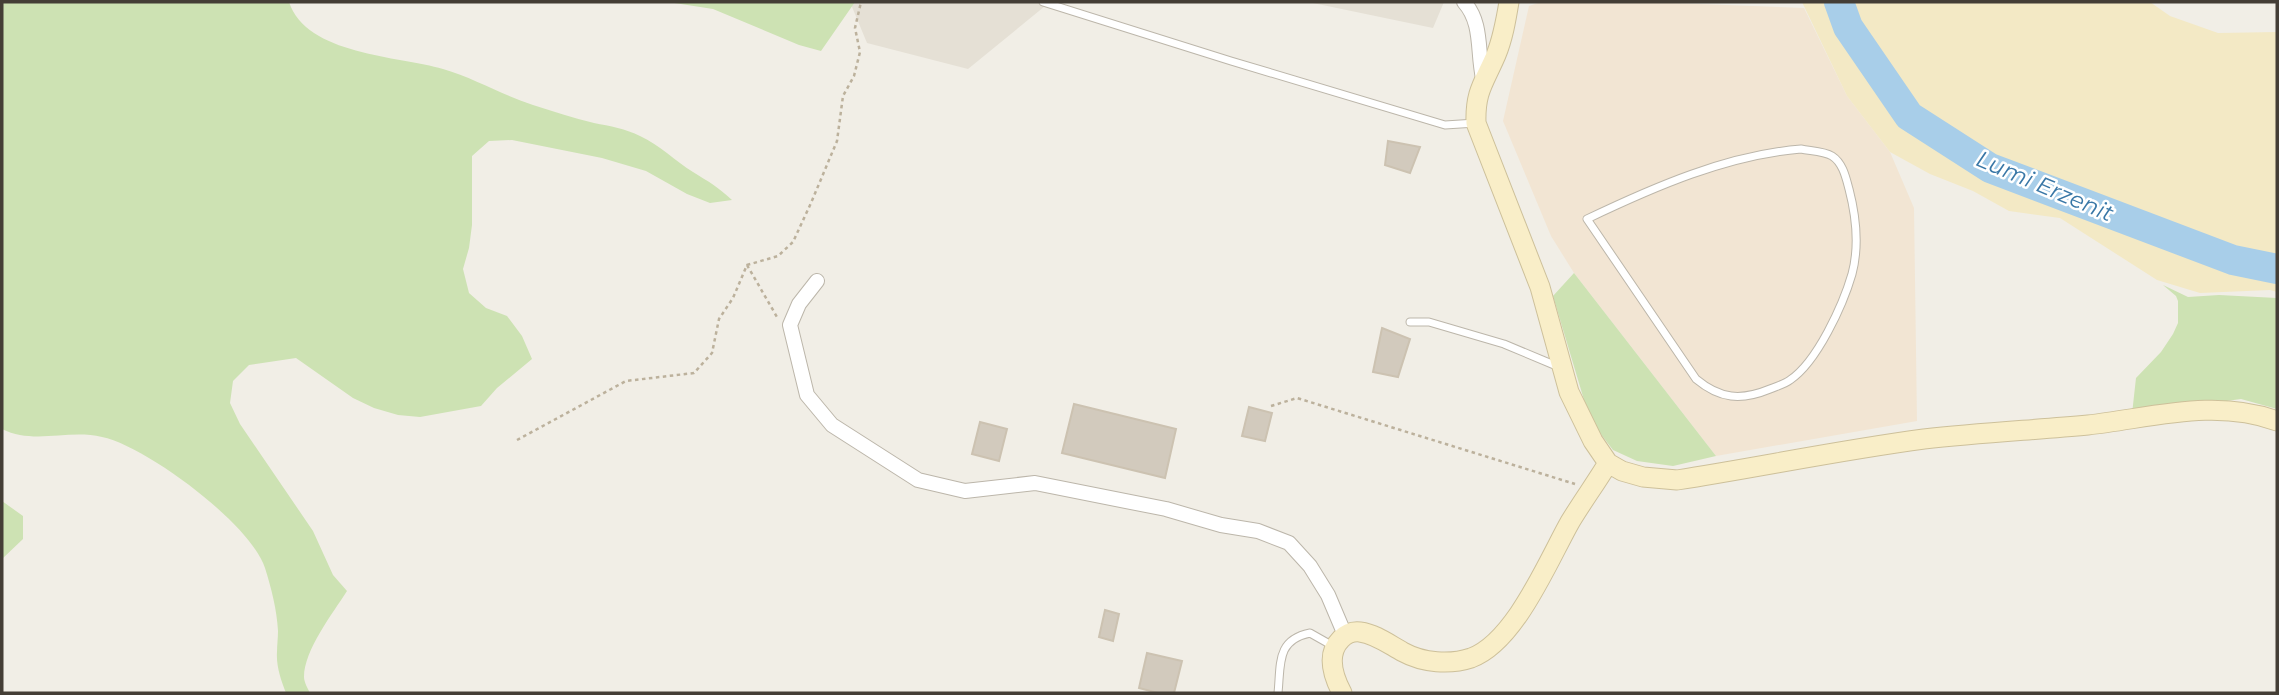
<svg xmlns="http://www.w3.org/2000/svg" width="2279" height="695" viewBox="0 0 2279 695" font-family="Montserrat,sans-serif">
  <style>
    .residential { fill: #e5e0d5 }
    .commercial { fill: #f2e5d3 }
    .green { fill: #cde2b3 }
    .sand { fill: #f3e9c5 }
    .lines { fill: none; stroke-linecap: round; stroke-linejoin: round }
    .river { stroke: #a8cee9; stroke-width: 30 }
    .building { fill: #d2cabd; stroke: #ccc2b1; stroke-width: 2 }
    .lane-casing { stroke: #bcb6aa; stroke-width: 9 }
    .street-casing { stroke: #bcb6aa; stroke-width: 16 }
    .secondary-casing { stroke: #cdc09a; stroke-width: 21 }
    .path { stroke: #bcb19c; stroke-width: 2.5; stroke-dasharray: 3.5 3.5; stroke-linecap: butt }
    .lane { stroke: #fff; stroke-width: 7 }
    .street { stroke: #fff; stroke-width: 14 }
    .secondary { stroke: #f9eec8; stroke-width: 19 }
    .labels { text-anchor: middle; stroke-width: 5; stroke-linejoin: round; paint-order: stroke }
    .water-label { font-size: 23px; font-style: italic; fill: #3977a6; stroke: #fff }
  </style>
  <rect width="100%" height="100%" fill="#f1eee6"/>
  <path class="residential" d="M850 2H1050L968 69 867 43Z
    M1308 2H1444L1433 28Z"/>
  <path class="commercial" d="M1541 2H1646L1804 8 1847 96 1890 152 1914 208 1917 421 1716 456 1574 273 1551 236 1503 121 1529 6Z"/>
  <path class="green" d="M2 2H289C306 55 399 56 443 69 474 78 502 95 533 105 553 111 573 118 594 123 610 126 626 129 640 136 660 145 675 161 693 172 709 182 717 186 732 200L710 203 687 194 646 171 602 158 512 140 489 141 472 156V225L469 248 463 269 469 293 486 308 507 316 522 336 532 359 497 388 481 406 420 417 398 415 374 408 353 398 296 358 249 365 233 381 230 403 240 424 313 531 333 575 347 591C333 613 304 650 304 677 304 682 308 689 310 693H286C281 680 276 666 277 652 277 645 278 638 278 631 277 610 271 587 265 568 251 524 146 446 102 437 68 429 34 445 2 429Z
    M668 2H667H855L821 51 799 45 713 9Z
    M1574 273 1716 456 1673 466 1637 461 1613 450 1590 420 1553 296Z
    M2163 285 2188 297 2219 295 2277 298V409L2241 399 2132 414 2136 378 2161 352 2173 334 2178 323V301L2176 296Z
    M2 501 23 516V539L2 559Z"/>
  <path class="sand" d="M1802 2H2150L2170 16 2218 33 2277 32V292L2270 290 2200 293 2157 280 2060 218 2009 211 1973 191 1930 174 1890 152 1847 96Z"/>
  <g class="lines">
    <path class="river" d="M1839 2 1848 27 1909 116 1990 168 2233 260 2277 269"/>
  </g>
  <path class="building" d="M1388 141 1420 147 1410 173 1385 165Z
    M1382 328 1410 339 1398 377 1373 372Z
    M1074 404 1176 429 1165 478 1062 453Z
    M1249 407 1272 413 1265 441 1242 436Z
    M980 422 1007 429 999 461 972 454Z
    M1105 610 1119 614 1113 641 1099 637Z
    M1147 653 1182 661 1174 693H1158L1139 688Z"/>
  <g class="lines">
    <defs>
      <path id="lane" d="M1043 2 1231 61 1445 125 1476 123
        M1801 149C1811 151 1824 151 1832 156 1843 163 1846 178 1849 189 1856 216 1859 248 1852 274 1843 305 1817 362 1790 380 1785 384 1777 386 1770 389 1741 401 1720 399 1696 379L1587 219C1654 187 1727 155 1801 149Z
        M1410 322H1429L1504 344 1559 367
        M1278 693C1281 664 1276 640 1310 633L1333 646"/>
      <path id="street" d="M1464 2C1483 23 1477 52 1483 78
        M817 281 799 304 790 325 807 395 832 425 918 480 965 491 1035 483 1166 509 1221 525 1258 531 1289 543 1310 566 1328 595 1345 635"/>
      <path id="secondary" d="M1509 2C1506 20 1503 38 1496 55 1484 83 1475 91 1476 123L1540 287 1569 392 1593 441 1608 463 1622 471 1643 477 1677 480C1760 467 1841 450 1924 439 1979 433 2033 430 2088 425 2151 418 2215 398 2277 421
        M1342 693C1333 676 1326 654 1341 639 1346 634 1352 631 1360 632 1376 634 1390 645 1403 652 1423 663 1450 665 1471 658 1515 642 1548 561 1570 522 1582 502 1596 483 1608 463"/>
    </defs>
    <use href="#lane" class="lane-casing"/>
    <use href="#street" class="street-casing"/>
    <use href="#secondary" class="secondary-casing"/>
    <path class="path" d="M747 265 777 317
      M1271 406 1297 398 1575 484
      M517 440 626 381 694 373 712 353 719 319 733 298 747 265 778 256 793 242 811 203 837 141 843 96 854 76 860 52 855 28 861 2"/>
    <use href="#lane" class="lane"/>
    <use href="#street" class="street"/>
    <use href="#secondary" class="secondary"/>
  </g>
  <g class="labels">
    <g class="water-label">
      <text transform="translate(2045 186) rotate(23)" y="8">Lumi Erzenit</text>
    </g>
  </g>
  <rect width="2279" height="695" fill="none" stroke="#443e36" stroke-width="7"/>
</svg>
